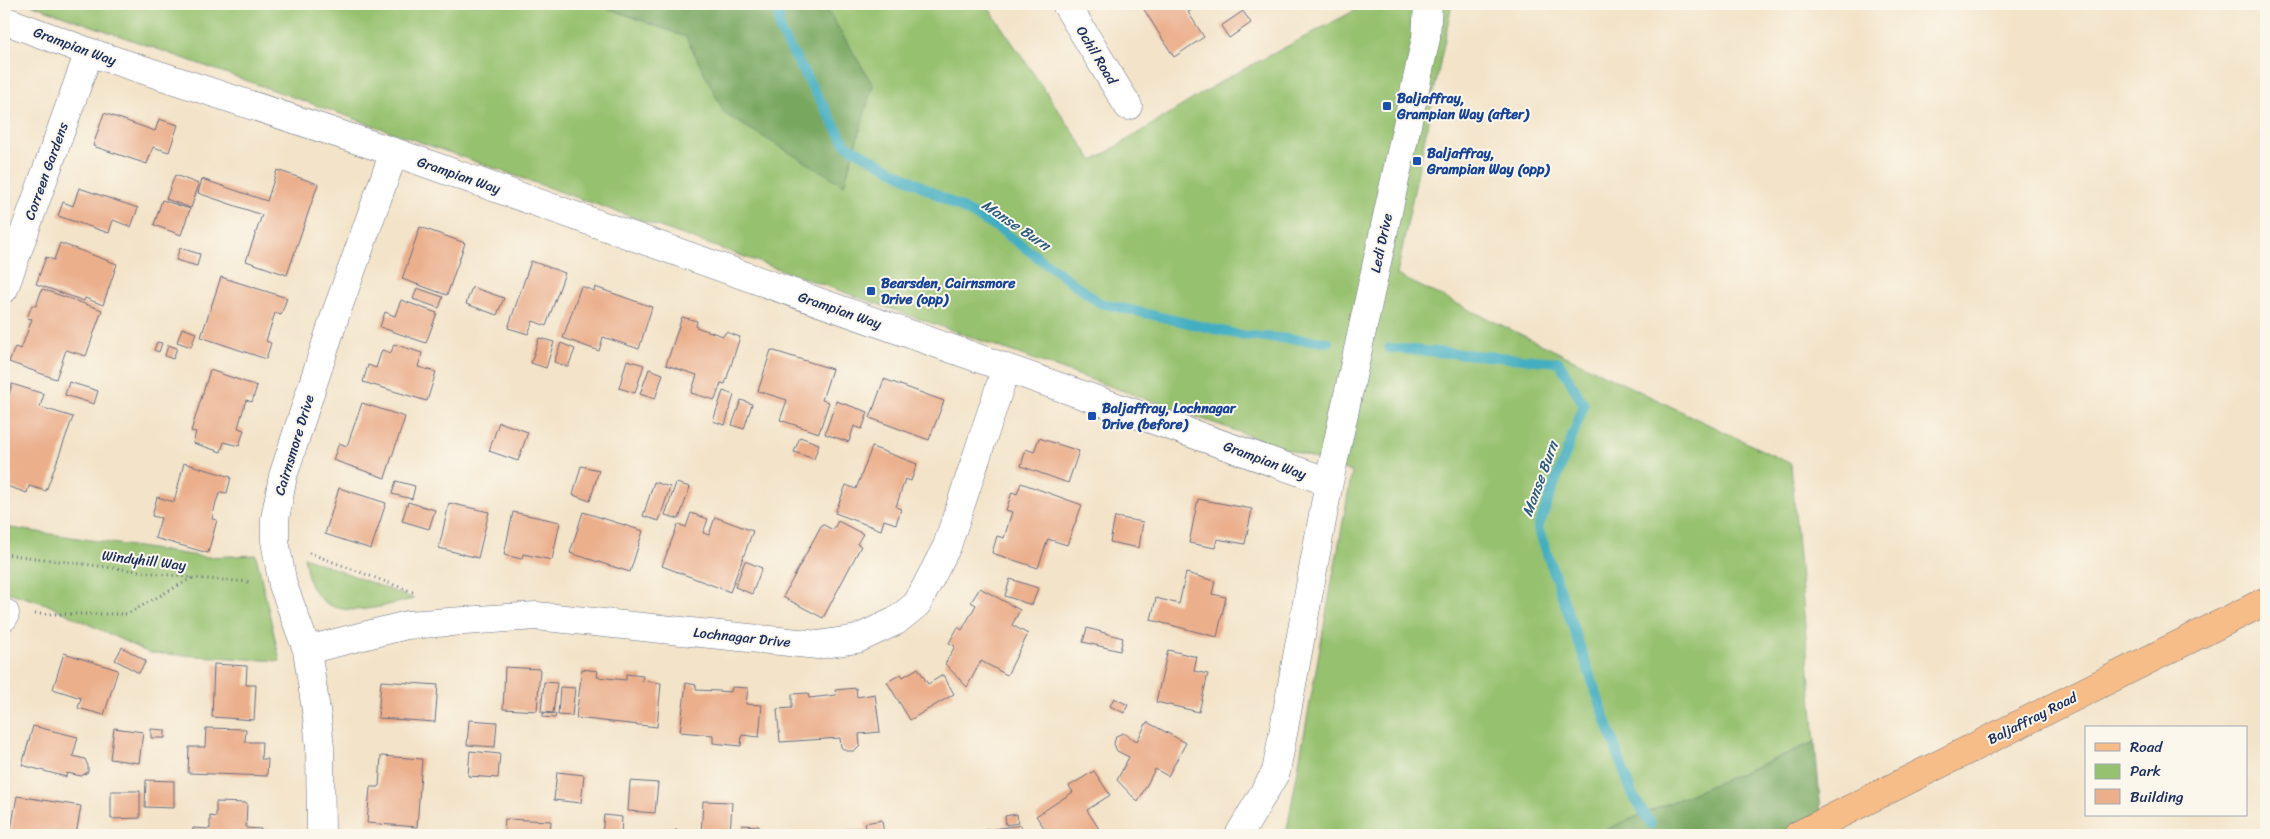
<svg xmlns="http://www.w3.org/2000/svg" width="2270" height="839" viewBox="0 0 2270 839" font-family="Sriracha,sans-serif">
  <style>
    .green { fill: #96c16e; stroke: #587866 }
    .forest { fill: #78a761; stroke: #4a6b60 }
    .lines { fill: none; stroke-linecap: round; stroke-linejoin: round }
    .stream { stroke: #42aec1; stroke-width: 10 }
    .building { fill: #ebaf8c }
    .minor-casing { stroke: #676e83; stroke-width: 29 }
    .major-casing { stroke: #676e83; stroke-width: 29 }
    .path { stroke: #676e83; stroke-width: 3; stroke-dasharray: 1 4; stroke-linecap: butt }
    .minor { stroke: #fff; stroke-width: 28 }
    .major { stroke: #f7bd88; stroke-width: 28 }
    .transit-dot { fill: #1a4fb4; stroke: #fbf7ec; stroke-width: 2 }
    .labels { text-anchor: middle; stroke-width: 4; stroke-linejoin: round; paint-order: stroke }
    .street-label { font-size: 14px; fill: #1b2f5e; stroke: #fbf7ec }
    .transit-label { font-size: 14px; font-weight: bold; fill: #164399; stroke: #fbf7ec; text-anchor: start }
    .water-label { font-size: 15px; font-style: italic; fill: #295b81; stroke: #fbf7ec }
  </style>
  <rect width="100%" height="100%" fill="#fbf7ec"/>
  <filter id="ink" filterUnits="userSpaceOnUse"><feTurbulence type="fractalNoise" baseFrequency=".02" numOctaves="2"/><feDisplacementMap in="SourceGraphic" scale="10" xChannelSelector="R" yChannelSelector="G"/><feConvolveMatrix kernelMatrix="1 2 1 2 8 2 1 2 1" color-interpolation-filters="sRGB"/></filter>
  <filter id="wash" filterUnits="userSpaceOnUse"><feTurbulence type="fractalNoise" baseFrequency=".0096" numOctaves="4" result="noise"/><feDisplacementMap in="SourceGraphic" scale="20" xChannelSelector="R" yChannelSelector="G"/><feGaussianBlur stdDeviation="1.12" result="paint"/><feColorMatrix in="noise" values="0 0 0 0 0 0 0 0 0 0 0 0 0 0 0 0 0 1.4 0 .05"/><feComposite in="paint" operator="in"/></filter>
  <g filter="url(#wash)">
    <rect width="100%" height="100%" fill="#f3e3c8"/>
    <path class="green" d="M30 4H986L1093 161 1227 78 1367 4H1452L1397 275 1791 464 1815 742 1593 835H1291L1287 829 1352 472Z
      M4 527 205 557 256 555 280 661 149 653 46 604 4 591Z
      M304 557 414 599C380 606 330 626 310 584 307 576 306 566 304 557Z"/>
    <path class="forest" d="M597 4H824L873 85 844 185 725 114 686 37Z
      M1815 742 1823 835H1593Z"/>
    <g class="lines">
      <path class="stream" d="M778 4 780 31 846 145 998 228 1100 303 1240 335 1328 342
        M1389 348 1559 362 1584 405 1538 528 1632 794 1651 824"/>
    </g>
    <g id="blocks">
      <path class="building" d="M1144 4H1202L1188 12 1204 37 1174 57 1141 5Z
        M1243 11 1251 23 1229 38 1221 26Z
        M104 113 155 131 159 119 178 125 169 152 153 147 147 164 93 146Z
        M277 170 318 184 287 275 246 261 262 215 198 193 202 179 267 201Z
        M175 175 199 184 191 208 166 199Z
        M79 188 138 208 131 227 113 220 109 233 58 216 63 202 73 206Z
        M162 200 190 209 181 235 154 225Z
        M420 227 465 243 447 295 402 279Z
        M60 243 117 264 103 305 85 298 84 301 36 284 46 257 54 260Z
        M180 248 200 254 197 266 176 260Z
        M531 261 565 273 546 326 533 321 528 334 508 328Z
        M221 277 287 298 281 315 275 313 266 341 271 343 266 359 201 337Z
        M581 286 594 291 595 287 652 307 639 349 603 337 599 351 563 338Z
        M472 287 504 298 497 315 466 304Z
        M417 288 443 297 439 308 413 299Z
        M42 289 102 310 86 356 66 350 56 379 9 362 15 347 21 349 32 319 27 318 32 305 36 306Z
        M401 300 437 313 426 343 380 327 385 312 395 316Z
        M682 317 697 321 696 327 723 336 726 332 740 337 725 384 721 383 715 400 691 393 697 375 666 365Z
        M182 328 196 333 191 347 177 342Z
        M539 338 554 342 546 368 531 363Z
        M157 342 162 343 159 352 154 350Z
        M561 343 575 349 568 367 554 362Z
        M394 344 422 353 418 367 436 372 427 401 363 382 368 365 376 368 382 350 391 353Z
        M168 345 177 348 173 359 165 356Z
        M771 350 832 369 822 400 829 402 819 433 780 420 787 400 758 391Z
        M627 360 644 365 635 393 619 388Z
        M649 369 663 374 655 399 640 394Z
        M210 370 257 386 252 402 246 400 238 428 244 430 239 446 224 442 221 452 193 443 196 432 191 431Z
        M884 379 944 401 929 440 870 418Z
        M69 382 98 391 94 404 65 395Z
        M12 384 44 394 40 407 73 417 46 491 29 486 27 493 4 485V432L9 416 4 414V411Z
        M723 391 734 395 725 425 713 421Z
        M741 400 752 404 744 429 732 425Z
        M836 401 868 412 862 429 854 426 849 442 825 434Z
        M362 403 405 417 385 478 333 460 339 443 347 446Z
        M499 422 528 432 518 461 489 451Z
        M800 437 819 444 814 459 794 452Z
        M1039 438 1079 451 1068 483 1021 466 1026 449 1034 452Z
        M872 447 917 464 911 481 905 479 896 507 901 509 896 524 884 520 881 530 835 513 846 485 856 489Z
        M184 463 231 477 227 493 220 492 216 502 212 519 217 520 208 553 155 538 161 518 152 516 157 497 174 502Z
        M581 466 599 470 590 501 573 495Z
        M396 481 415 486 412 499 392 494Z
        M654 482 670 487 659 521 643 516Z
        M676 483 690 487 679 519 665 515Z
        M1021 483 1082 505 1067 545 1048 539 1038 568 992 553 997 536 1004 538 1012 512 1006 510 1012 492 1017 494Z
        M339 488 386 503 371 549 325 534Z
        M1198 499 1252 509 1245 544 1217 539 1215 548 1189 543Z
        M408 502 435 510 429 529 402 521Z
        M449 503 489 512 478 558 439 548Z
        M513 512 560 522 552 560 523 554 522 559 504 555Z
        M583 512 643 531 630 572 570 553Z
        M691 513 708 519 703 533 709 535 715 517 753 531 730 592 662 566 678 524 686 527Z
        M1115 517 1143 522 1139 548 1110 542Z
        M838 521 863 534 857 544 861 546 823 618 783 597 822 524 833 530Z
        M745 561 762 568 752 594 735 587Z
        M1186 573 1215 581 1212 594 1226 597 1217 637 1151 620 1156 598 1179 604Z
        M1010 579 1038 588 1032 605 1005 596Z
        M980 588 1020 610 1012 625 1028 634 1007 675 981 661 967 687 945 664 955 646 949 643 958 627 962 630 976 605 971 602Z
        M1087 628 1123 638 1120 651 1083 642Z
        M122 647 146 661 139 673 115 660Z
        M1168 650 1197 657 1194 671 1208 674 1199 712 1156 702Z
        M64 653 118 670 104 715 78 708 81 698 53 689Z
        M214 664 247 666 246 685H256L254 720 212 717Z
        M505 667 540 669 537 711 503 709Z
        M918 668 928 684 943 675 954 694 910 720 887 682 901 674 903 677Z
        M582 669 598 671 597 677 626 680V674L643 676 642 681 661 683 657 727 576 718Z
        M381 681 438 685 435 722 378 718Z
        M544 682 557 683 553 713 541 712Z
        M686 683 696 685V690L718 691 731 692 732 687 748 688 746 704 762 705 759 737 742 735 741 746 713 743V735L680 732Z
        M560 687 575 688 572 716 558 715Z
        M856 688 857 697 875 694 880 732 859 734 860 746 855 751H846L841 747 840 738 780 742 777 709 792 708V694L808 693 809 698 836 695 835 690Z
        M1114 698 1128 705 1124 713 1110 706Z
        M543 713 556 714 555 718 543 717Z
        M469 720 497 722 495 747 467 745Z
        M1147 722 1186 743 1168 776 1155 769 1138 802 1117 780 1129 757 1117 751 1114 744 1116 736 1123 733 1137 741Z
        M33 726 78 737 73 756 85 759 88 766V772L81 776 67 773 66 777 22 765Z
        M114 728 143 732 139 763 110 759Z
        M206 728 246 729 245 742H262L261 759H268L267 776 188 773 189 747H205Z
        M151 729 165 730V738H151Z
        M470 751 500 754 498 778 468 776Z
        M381 756 422 759 417 827 367 823 370 787H379Z
        M1094 771 1110 795 1087 810 1103 835H1049L1036 816 1073 792 1069 786Z
        M557 772 584 775 581 803 554 800Z
        M146 780 174 781V808L145 807Z
        M630 781 658 783 655 813 628 811Z
        M111 791H140V818L111 819Z
        M17 796 81 806 76 835H10Z
        M703 801 732 802 730 835H701Z
        M216 802 247 803 246 828 261 829V835H192L193 828 210 829V816L216 817Z
        M1017 814 1018 823 1006 825 1005 816Z
        M604 815 622 817 621 835H602Z
        M505 819 551 821 550 835H504Z
        M882 820 884 835H821V833L866 829 865 823Z
        M742 825 759 826V835H741Z
        M1021 825 1023 835H966V833Z
        M675 830 695 832V835H674Z"/>
    </g>
  </g>
  <g filter="url(#ink)">
    <use href="#blocks" fill-opacity="0" stroke="#676e83" stroke-width="1"/>
    <g class="lines">
      <defs>
        <path id="minor" d="M1066 4 1128 106
          M4 20 89 52 394 152 1329 482
          M4 289 89 52
          M4 617 5 613
          M307 650 407 625 536 616 818 645 857 639 896 621 917 604 947 546 1006 368
          M321 835 320 748 317 717 307 650 283 585 275 541V519L283 476 335 316 394 152
          M1239 835 1276 772 1329 482 1426 38 1428 4"/>
        <path id="major" d="M1798 835 2266 601"/>
      </defs>
      <use href="#minor" class="minor-casing"/>
      <use href="#major" class="major-casing"/>
      <path class="path" d="M309 553 413 592
        M4 554 193 578 252 582
        M35 614H127L192 578"/>
      <use href="#minor" class="minor"/>
      <use href="#major" class="major"/>
    </g>
  </g>
  <g class="transit-dot">
    <rect x="1382" y="101" width="10" height="10" rx="2.5"/>
    <rect x="1412" y="156" width="10" height="10" rx="2.5"/>
    <rect x="866" y="286" width="10" height="10" rx="2.5"/>
    <rect x="1087" y="411" width="10" height="10" rx="2.5"/>
  </g>
  <g class="labels">
    <g class="street-label">
      <text transform="translate(75 46) rotate(20)" y="5">Grampian Way</text>
      <text transform="translate(1097 55) rotate(59)" y="5">Ochil Road</text>
      <text transform="translate(46 171) rotate(-70)" y="5">Correen Gardens</text>
      <text transform="translate(459 175) rotate(19)" y="5">Grampian Way</text>
      <text transform="translate(1381 243) rotate(-78)" y="5">Ledi Drive</text>
      <text transform="translate(840 310) rotate(19)" y="5">Grampian Way</text>
      <text transform="translate(294 445) rotate(-73)" y="5">Cairnsmore Drive</text>
      <text transform="translate(1265 460) rotate(20)" y="5">Grampian Way</text>
      <text transform="translate(144 560) rotate(7)" y="5">Windyhill Way</text>
      <text transform="translate(742 637) rotate(6)" y="5">Lochnagar Drive</text>
      <text transform="translate(2032 718) rotate(-27)" y="5">Baljaffray Road</text>
    </g>
    <g class="transit-label">
      <text x="1397" y="103">Baljaffray,<tspan x="1397" dy="16">Grampian Way (after)</tspan></text>
      <text x="1427" y="158">Baljaffray,<tspan x="1427" dy="16">Grampian Way (opp)</tspan></text>
      <text x="881" y="288">Bearsden, Cairnsmore<tspan x="881" dy="16">Drive (opp)</tspan></text>
      <text x="1102" y="413">Baljaffray, Lochnagar<tspan x="1102" dy="16">Drive (before)</tspan></text>
    </g>
    <g class="water-label">
      <text transform="translate(1016 225) rotate(34)" y="5">Manse Burn</text>
      <text transform="translate(1540 479) rotate(-70)" y="5">Manse Burn</text>
    </g>
  </g>
  <rect width="2270" height="839" fill="none" stroke="#fbf7ec" stroke-width="20"/>
  <rect x="2085" y="726" width="162" height="90" fill="#fbf7ec" stroke="#a1a7b3"/>
  <rect x="2095" y="743" width="25" height="8" fill="#f7bd88" stroke="#a1a7b3"/>
  <text x="2130" y="752" font-size="15" fill="#1b2f5e">Road</text>
  <rect x="2095" y="764" width="25" height="15" fill="#96c16e" stroke="#a1a7b3"/>
  <text x="2130" y="776" font-size="15" fill="#1b2f5e">Park</text>
  <rect x="2095" y="789" width="25" height="15" fill="#ebaf8c" stroke="#a1a7b3"/>
  <text x="2130" y="802" font-size="15" fill="#1b2f5e">Building</text>
</svg>
